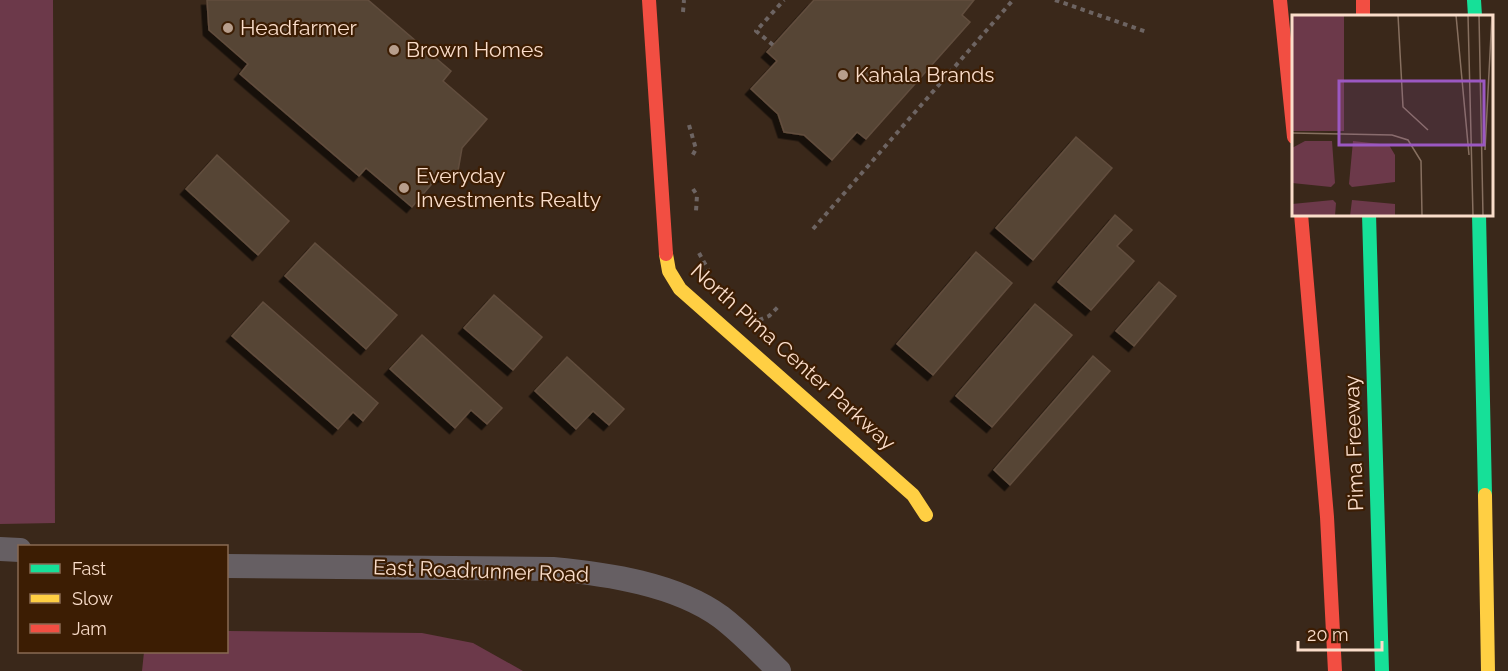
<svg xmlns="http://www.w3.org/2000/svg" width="1508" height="671" viewBox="0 0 1508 671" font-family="Raleway,sans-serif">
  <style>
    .green { fill: #6c394a }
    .building { fill: #574536; stroke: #624e3e; stroke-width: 1.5; filter: url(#shadow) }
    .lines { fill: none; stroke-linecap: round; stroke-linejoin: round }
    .path { stroke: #6d6462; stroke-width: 4; stroke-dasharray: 4.5 4.5; stroke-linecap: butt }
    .street { stroke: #665f63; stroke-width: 24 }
    .fast { stroke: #16e098; stroke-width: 14 }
    .slow { stroke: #ffcf43; stroke-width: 14 }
    .jam { stroke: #f24e42; stroke-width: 14 }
    .poi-dot { fill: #b79e8c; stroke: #3c1d03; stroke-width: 2 }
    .labels { text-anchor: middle; stroke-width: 4.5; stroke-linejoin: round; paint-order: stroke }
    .poi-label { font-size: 21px; fill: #faddca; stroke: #3c1d03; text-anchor: start }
    .street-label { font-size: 21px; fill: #faddca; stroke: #3c1d03 }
    .inset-road { fill: none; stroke: #877060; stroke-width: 1.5 }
    .view { fill: #9b58c2; fill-opacity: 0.15; stroke: #9b58c2; stroke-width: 3 }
    .inset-edge { fill: none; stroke: #faddca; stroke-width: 3 }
  </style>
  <defs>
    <filter id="shadow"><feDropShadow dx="-5.5" dy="5.5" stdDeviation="0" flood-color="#0009"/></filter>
  </defs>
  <rect width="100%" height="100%" fill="#3a281a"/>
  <path class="green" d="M0 0H53L55 523 0 524Z
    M227 631 422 633 473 643 523 671H142L144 652H226Z"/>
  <path class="building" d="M207 0H368L451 71 443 81 487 119 462 148 458 171 436 179 412 207 366 168 359 176 240 74 248 64 209 30Z
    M814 0H974L962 15 970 22 866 139 857 132 832 160 804 135 784 132 778 114 751 89 777 61 767 52Z
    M1076 137 1112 168 1033 260 996 228Z
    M217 155 289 221 258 255 186 189Z
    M1115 215 1132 230 1117 246 1134 261 1091 310 1058 282Z
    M315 243 397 315 366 349 285 276Z
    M976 252 1012 283 933 375 897 344Z
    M1159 282 1176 296 1134 346 1116 331Z
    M494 295 542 337 513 370 464 328Z
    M263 302 378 403 363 421 353 412 338 429 232 336Z
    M1035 304 1072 335 992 427 956 396Z
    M422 335 502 408 487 424 471 410 455 428 390 369Z
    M1093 356 1110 371 1010 485 994 470Z
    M567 357 624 409 609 425 593 411 576 429 535 391Z"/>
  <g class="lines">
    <path class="path" d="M1055 0 1147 32
      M683 12 684 0
      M773 45 756 31 784 0
      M689 125 696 149 691 158
      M693 189 697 195 696 211
      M813 229 1013 0
      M699 253 710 273
      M759 320 769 316 778 307"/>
    <path class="street" d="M0 549 20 550
      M226 566 553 569C607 574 676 584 721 617 742 633 760 652 779 671"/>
    <path class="fast" d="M1474 0 1475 16
      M1369 214 1382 671
      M1479 214 1485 495"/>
    <path class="slow" d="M666 254 669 271 680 289 913 495 926 515
      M1485 495 1488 671"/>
    <path class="jam" d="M649 0 666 254
      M1280 0 1294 137
      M1363 0V16
      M1301 214 1327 517 1335 671"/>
  </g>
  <g class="poi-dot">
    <circle cx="228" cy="28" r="6"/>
    <circle cx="394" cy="50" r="6"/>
    <circle cx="843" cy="75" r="6"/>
    <circle cx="404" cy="188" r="6"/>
  </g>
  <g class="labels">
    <g class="poi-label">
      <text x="240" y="35">Headfarmer</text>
      <text x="406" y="57">Brown Homes</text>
      <text x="855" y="82">Kahala Brands</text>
      <text x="416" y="183">Everyday<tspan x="416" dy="24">Investments Realty</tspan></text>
    </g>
    <g class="street-label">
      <text transform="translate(793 357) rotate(42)" y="7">North Pima Center Parkway</text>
      <text transform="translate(1354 443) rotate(-92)" y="7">Pima Freeway</text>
      <text transform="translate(481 571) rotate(2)" y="7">East Roadrunner Road</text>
    </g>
  </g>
  <g transform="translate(1292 15)">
    <rect width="201" height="201" fill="#3a281a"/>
    <path d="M0 0H52V116H0ZM13 126H40L43 168 39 172 0 168V133ZM61 126 97 130 103 140V167L60 172 57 169ZM41 185 44 188 43 201H0V189ZM60 185 103 189V201H58Z" fill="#6c394a"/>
    <path class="inset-road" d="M106 0 111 92 136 115M164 0 177 140M176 0 181 201M187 0 191 201M0 118 100 120 116 125 129 146 130 201M193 135 200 0"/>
    <path class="view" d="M47 66H192V130H47Z"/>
    <rect width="201" height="201" class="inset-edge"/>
  </g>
  <rect x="18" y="545" width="210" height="108" fill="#3c1d03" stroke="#886a53" stroke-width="1.5"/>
  <rect x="30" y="564" width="30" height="9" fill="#16e098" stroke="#886a53" stroke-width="1.5"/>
  <text x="72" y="575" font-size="18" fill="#faddca">Fast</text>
  <rect x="30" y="594" width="30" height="9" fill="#ffcf43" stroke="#886a53" stroke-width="1.5"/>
  <text x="72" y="605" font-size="18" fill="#faddca">Slow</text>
  <rect x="30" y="624" width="30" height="9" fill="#f24e42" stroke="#886a53" stroke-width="1.5"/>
  <text x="72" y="635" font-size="18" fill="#faddca">Jam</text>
  <path d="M1298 641v9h84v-9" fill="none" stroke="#faddca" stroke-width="3"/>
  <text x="1307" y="641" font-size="18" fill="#faddca" stroke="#3c1d03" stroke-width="4.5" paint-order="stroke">20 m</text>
</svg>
